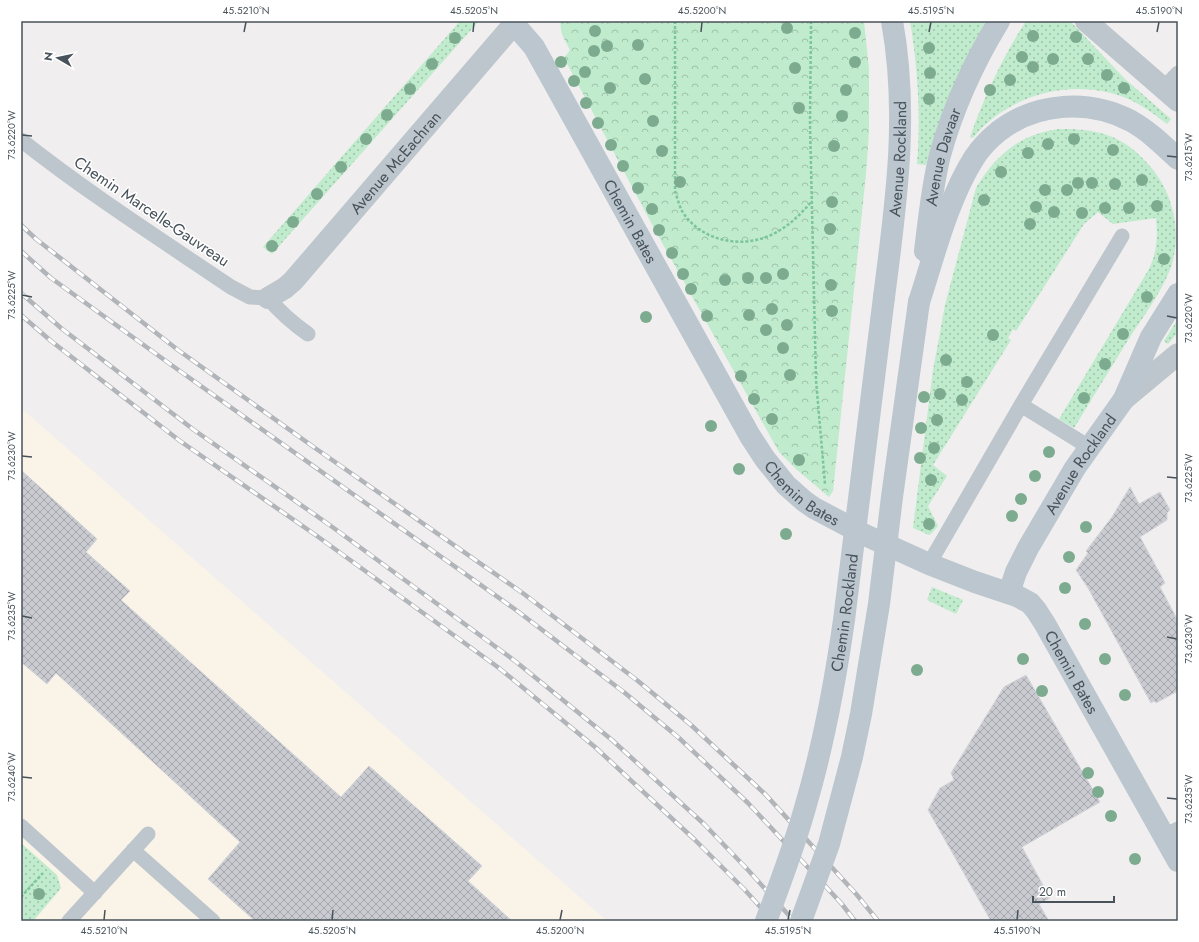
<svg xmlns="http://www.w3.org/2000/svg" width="1199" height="942" viewBox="0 0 1199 942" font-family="Jost,sans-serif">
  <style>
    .commercial { fill: #faf3e8 }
    .grass { fill: url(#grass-dots) }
    .park { fill: url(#park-crowns) }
    .building { fill: url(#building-cross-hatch); stroke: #d2d5d9 }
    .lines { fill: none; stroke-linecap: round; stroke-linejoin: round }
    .path { stroke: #7bc59b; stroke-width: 2.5; stroke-dasharray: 3 2; stroke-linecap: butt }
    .lane { stroke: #bdc6cc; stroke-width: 15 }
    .street { stroke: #bdc6cc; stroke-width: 22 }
    .secondary { stroke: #bbc6ce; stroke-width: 22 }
    .rail-casing { stroke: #b1b4b8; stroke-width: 4.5 }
    .rail { stroke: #fff; stroke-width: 3; stroke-dasharray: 9; stroke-linecap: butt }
    .secondary-bridge { stroke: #bbc6ce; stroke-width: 22 }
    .tree { fill: #7dab90 }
    .ticks { fill: none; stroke: #48525a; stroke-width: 1.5 }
    .labels { text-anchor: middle; stroke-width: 3; stroke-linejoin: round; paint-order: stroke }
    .street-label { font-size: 16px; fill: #48525a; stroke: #fff }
    .neatline { fill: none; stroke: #48525a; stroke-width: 1.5 }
    .ticks-label { font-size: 10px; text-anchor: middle; fill: #48525a }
  </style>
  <defs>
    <pattern id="grass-dots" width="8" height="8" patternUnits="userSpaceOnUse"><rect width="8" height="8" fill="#c0ebcd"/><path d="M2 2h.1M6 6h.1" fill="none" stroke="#9ec1a9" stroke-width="1.8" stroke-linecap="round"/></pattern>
    <pattern id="park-crowns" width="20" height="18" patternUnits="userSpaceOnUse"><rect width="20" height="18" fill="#c0ebcd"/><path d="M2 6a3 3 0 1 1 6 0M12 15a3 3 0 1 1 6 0" fill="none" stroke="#9ec1a9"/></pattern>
    <pattern id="building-cross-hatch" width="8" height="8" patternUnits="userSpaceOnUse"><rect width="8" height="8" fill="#c9cbd0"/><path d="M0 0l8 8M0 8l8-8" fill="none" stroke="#a5a7ac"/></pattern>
  </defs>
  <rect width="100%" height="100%" fill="#f0eeee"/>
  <path class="commercial" d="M21 408 37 422 607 921H21Z"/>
  <path class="grass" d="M460 21H479L272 254 263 247Z
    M910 21H986C961 67 939 114 926 165L917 164C921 116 918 69 910 21Z
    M1026 21H1070L1125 79 1171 119 1167 124C1154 114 1141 104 1126 98 1073 77 1008 94 973 138L970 137C984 97 1003 56 1026 21Z
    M1059 129C1096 128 1123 135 1148 164 1172 190 1182 229 1172 264 1164 289 1143 317 1128 340 1110 369 1092 399 1074 428L1059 419 1149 269C1157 253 1158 235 1156 218L1113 224 1098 212 1084 224 1016 331 1013 329 1008 338 1011 340 933 465 947 476 928 506 938 526 932 533 929 535 913 528 933 370 939 338 945 305 976 188C996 155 1020 134 1059 129Z
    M1178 319V332L1168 344 1164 341Z
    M932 587 963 600 956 614 927 600Z
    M21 843 57 875 61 888 58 892 33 921H21Z"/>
  <path class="park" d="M561 21H864L869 69V133L866 174 833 491 829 497 796 469 779 452 656 232 564 58 570 50C565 40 559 33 561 21Z"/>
  <path class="building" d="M21 470 97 539 86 552 130 591 121 600 341 797 369 766 482 866 468 881 512 921H255L208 879 240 842 56 673 47 684 21 662Z
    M1130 487 1139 504 1160 492 1170 510 1167 513V520L1140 537 1165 583 1160 587 1178 621V691L1156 703 1154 701 1151 703 1088 588 1076 570 1088 553 1086 551 1112 517Z
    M1026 675 1100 802 1022 847 1050 898 1039 904 1049 921H991L928 810 940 788 954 780 951 773 1004 687Z"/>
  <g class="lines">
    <path class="path" d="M675 21V191C677 197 679 205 682 211 701 242 744 250 775 233 790 225 801 214 812 201
      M811 21 810 124 816 380 825 484
      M21 897 43 873"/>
    <path class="lane" d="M1163 89 1178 73
      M21 140C88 193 160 239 231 287L250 297 268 298C281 313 292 323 308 334
      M1021 405 1089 447
      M929 564 1021 405 1122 236
      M21 826 95 893
      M1163 836 1178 829
      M133 850 213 921
      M69 921 148 834"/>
    <g class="street">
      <path d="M1086 21 1178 101"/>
      <path id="s1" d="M268 298 285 288 293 281 514 24"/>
      <path d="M1124 399 1178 354"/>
    </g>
    <g class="secondary">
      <path id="s2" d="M517 21 514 24 534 47 750 436 765 459 786 485 804 501 814 508 865 535 929 564 975 582 1017 596 1030 603 1036 610 1045 624 1178 861"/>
      <path id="s3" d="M925 251C929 219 932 186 940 155 953 108 974 62 999 21"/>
      <path id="s4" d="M884 297C896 204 909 114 892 21"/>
      <path d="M919 302C934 256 948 199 974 158 981 147 989 139 999 131 1037 102 1089 99 1131 121 1149 131 1163 145 1178 159"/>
      <path id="s5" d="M1009 593 1016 572 1028 548 1075 468 1124 399 1151 337 1178 294"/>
    </g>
    <defs>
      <path id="rail" d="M21 225 36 239 178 350 315 448 524 594 638 681 691 725 766 795 857 895 878 921
        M21 251 51 278 170 364 516 610 625 693 679 738 748 803 841 903 855 921
        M21 293 61 328 194 430 331 526 515 661 612 740 704 824 748 870 794 921
        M21 315 51 341 180 441 317 536 499 668 595 747 694 839 744 889 773 921"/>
    </defs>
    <use href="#rail" class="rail-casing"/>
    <use href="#rail" class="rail"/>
    <g class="secondary-bridge">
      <path id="s6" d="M766 921C780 884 794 847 805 808 823 747 835 683 844 620L884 297"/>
      <path d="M801 921 829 844 852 757 861 714 879 604 892 497 919 302"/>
    </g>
  </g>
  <g class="tree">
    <circle cx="787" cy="28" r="6"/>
    <circle cx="595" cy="31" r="6"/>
    <circle cx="855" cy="33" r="6"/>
    <circle cx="1033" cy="36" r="6"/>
    <circle cx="1076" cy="37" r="6"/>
    <circle cx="455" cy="38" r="6"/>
    <circle cx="638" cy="45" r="6"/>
    <circle cx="607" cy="46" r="6"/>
    <circle cx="929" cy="48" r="6"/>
    <circle cx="594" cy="51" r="6"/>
    <circle cx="1022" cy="57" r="6"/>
    <circle cx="1053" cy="59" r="6"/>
    <circle cx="1088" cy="59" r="6"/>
    <circle cx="561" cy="62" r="6"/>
    <circle cx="855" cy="62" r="6"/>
    <circle cx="432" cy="64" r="6"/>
    <circle cx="1033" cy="67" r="6"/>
    <circle cx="795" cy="68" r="6"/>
    <circle cx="585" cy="72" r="6"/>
    <circle cx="930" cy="73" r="6"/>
    <circle cx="1107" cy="75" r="6"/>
    <circle cx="645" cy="79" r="6"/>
    <circle cx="1010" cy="80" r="6"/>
    <circle cx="574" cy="81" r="6"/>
    <circle cx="610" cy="88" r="6"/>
    <circle cx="1124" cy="88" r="6"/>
    <circle cx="410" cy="89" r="6"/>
    <circle cx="846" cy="90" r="6"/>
    <circle cx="990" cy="90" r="6"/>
    <circle cx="929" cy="99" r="6"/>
    <circle cx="586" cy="103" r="6"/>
    <circle cx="799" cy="108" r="6"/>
    <circle cx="387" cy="115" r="6"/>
    <circle cx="842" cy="116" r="6"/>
    <circle cx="653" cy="121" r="6"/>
    <circle cx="598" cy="123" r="6"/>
    <circle cx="366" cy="139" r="6"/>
    <circle cx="1074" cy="139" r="6"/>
    <circle cx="1048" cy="144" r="6"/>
    <circle cx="611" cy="145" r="6"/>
    <circle cx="834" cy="146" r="6"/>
    <circle cx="1113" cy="150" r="6"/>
    <circle cx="662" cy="151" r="6"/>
    <circle cx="1028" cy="153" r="6"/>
    <circle cx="623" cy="166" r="6"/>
    <circle cx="341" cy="167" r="6"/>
    <circle cx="1001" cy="172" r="6"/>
    <circle cx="1142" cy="180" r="6"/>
    <circle cx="680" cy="182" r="6"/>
    <circle cx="1078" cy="183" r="6"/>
    <circle cx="1092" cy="183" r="6"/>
    <circle cx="1115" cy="184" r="6"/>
    <circle cx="638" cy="188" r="6"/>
    <circle cx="1045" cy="190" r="6"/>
    <circle cx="1067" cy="190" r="6"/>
    <circle cx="317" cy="194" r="6"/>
    <circle cx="984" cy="200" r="6"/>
    <circle cx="832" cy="202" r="6"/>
    <circle cx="1157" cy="206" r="6"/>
    <circle cx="1036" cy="207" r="6"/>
    <circle cx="1105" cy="208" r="6"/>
    <circle cx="1129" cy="208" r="6"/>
    <circle cx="652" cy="209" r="6"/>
    <circle cx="1054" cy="212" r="6"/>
    <circle cx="1082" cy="213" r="6"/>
    <circle cx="293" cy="222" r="6"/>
    <circle cx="1030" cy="224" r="6"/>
    <circle cx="830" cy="229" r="6"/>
    <circle cx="659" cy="230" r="6"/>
    <circle cx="272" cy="246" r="6"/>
    <circle cx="672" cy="253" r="6"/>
    <circle cx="1164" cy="259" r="6"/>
    <circle cx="683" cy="274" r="6"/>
    <circle cx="783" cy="274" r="6"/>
    <circle cx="748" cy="278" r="6"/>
    <circle cx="766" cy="278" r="6"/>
    <circle cx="725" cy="280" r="6"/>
    <circle cx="831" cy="285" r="6"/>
    <circle cx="691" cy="289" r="6"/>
    <circle cx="1147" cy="297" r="6"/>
    <circle cx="772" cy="309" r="6"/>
    <circle cx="832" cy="311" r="6"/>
    <circle cx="749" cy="315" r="6"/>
    <circle cx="707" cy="316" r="6"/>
    <circle cx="646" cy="317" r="6"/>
    <circle cx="787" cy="325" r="6"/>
    <circle cx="766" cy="330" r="6"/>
    <circle cx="1123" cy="334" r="6"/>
    <circle cx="993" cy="335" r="6"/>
    <circle cx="783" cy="348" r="6"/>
    <circle cx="946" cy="360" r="6"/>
    <circle cx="1105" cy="364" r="6"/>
    <circle cx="790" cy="375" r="6"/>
    <circle cx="741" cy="376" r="6"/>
    <circle cx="967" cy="382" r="6"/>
    <circle cx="940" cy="394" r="6"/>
    <circle cx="924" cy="397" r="6"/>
    <circle cx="1084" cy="398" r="6"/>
    <circle cx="754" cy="399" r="6"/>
    <circle cx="962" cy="400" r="6"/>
    <circle cx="772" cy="419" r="6"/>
    <circle cx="937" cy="420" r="6"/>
    <circle cx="711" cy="426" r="6"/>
    <circle cx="921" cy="428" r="6"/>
    <circle cx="934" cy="448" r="6"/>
    <circle cx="1049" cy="452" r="6"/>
    <circle cx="920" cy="458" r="6"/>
    <circle cx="799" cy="460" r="6"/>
    <circle cx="739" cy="469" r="6"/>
    <circle cx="1035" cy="476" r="6"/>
    <circle cx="931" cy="480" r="6"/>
    <circle cx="1021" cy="499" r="6"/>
    <circle cx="1012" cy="516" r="6"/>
    <circle cx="929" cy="524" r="6"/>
    <circle cx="1086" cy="527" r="6"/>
    <circle cx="786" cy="534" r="6"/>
    <circle cx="1069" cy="557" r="6"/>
    <circle cx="1065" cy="588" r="6"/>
    <circle cx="1085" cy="624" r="6"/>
    <circle cx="1023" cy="659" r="6"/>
    <circle cx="1105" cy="659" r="6"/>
    <circle cx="917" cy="670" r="6"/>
    <circle cx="1042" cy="691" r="6"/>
    <circle cx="1125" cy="695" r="6"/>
    <circle cx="1088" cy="773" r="6"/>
    <circle cx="1098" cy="792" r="6"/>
    <circle cx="1111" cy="816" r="6"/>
    <circle cx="1135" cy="859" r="6"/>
    <circle cx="39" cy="894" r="6"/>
  </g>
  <path class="ticks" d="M244 32 246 22M473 32 474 22M701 32 702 22M929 32 931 22M1157 32 1159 22M22 135 32 136M1167 156 1177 157M22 295 32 297M1167 316 1177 318M22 456 32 457M1167 477 1177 478M22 616 32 618M1167 637 1177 639M22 777 32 778M1167 798 1177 799M104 920 105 910M332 920 333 910M560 920 562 910M788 920 790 910M1017 920 1018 910"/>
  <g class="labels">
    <g class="street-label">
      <text dy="6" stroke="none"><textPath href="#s3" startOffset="96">Avenue Davaar</textPath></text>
      <text dy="6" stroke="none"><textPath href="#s4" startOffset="139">Avenue Rockland</textPath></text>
      <text dy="6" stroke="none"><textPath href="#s1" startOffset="187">Avenue McEachran</textPath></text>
      <text transform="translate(152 211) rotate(34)" y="6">Chemin Marcelle-Gauvreau</text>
      <text dy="6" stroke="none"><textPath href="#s2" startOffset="234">Chemin Bates</textPath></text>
      <text dy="6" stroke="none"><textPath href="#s5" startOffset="148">Avenue Rockland</textPath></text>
      <text dy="6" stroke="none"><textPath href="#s2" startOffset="558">Chemin Bates</textPath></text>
      <text dy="6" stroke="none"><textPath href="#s6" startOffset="319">Chemin Rockland</textPath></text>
      <text dy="6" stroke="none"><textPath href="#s2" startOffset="894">Chemin Bates</textPath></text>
    </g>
  </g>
  <rect width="1199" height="942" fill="none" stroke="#ffffff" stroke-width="44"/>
  <g transform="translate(58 58) rotate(279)" stroke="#ffffff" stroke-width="3" paint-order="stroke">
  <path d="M0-3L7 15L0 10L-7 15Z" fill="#48525a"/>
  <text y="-6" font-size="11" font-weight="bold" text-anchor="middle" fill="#48525a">N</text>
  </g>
  <path d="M1033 896v6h81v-6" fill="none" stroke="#48525a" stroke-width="2"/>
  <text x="1039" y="896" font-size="12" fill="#48525a" stroke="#ffffff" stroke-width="3" paint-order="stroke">20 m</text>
  <rect x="22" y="22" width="1155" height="898" class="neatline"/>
  <g class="ticks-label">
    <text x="246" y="14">45.5210°N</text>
    <text x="474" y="14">45.5205°N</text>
    <text x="702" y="14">45.5200°N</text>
    <text x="931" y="14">45.5195°N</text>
    <text x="1159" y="14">45.5190°N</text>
    <text transform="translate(11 135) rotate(-90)" y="4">73.6220°W</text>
    <text transform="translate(1188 157) rotate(-90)" y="4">73.6215°W</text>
    <text transform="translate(11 295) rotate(-90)" y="4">73.6225°W</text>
    <text transform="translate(1188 318) rotate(-90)" y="4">73.6220°W</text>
    <text transform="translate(11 456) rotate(-90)" y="4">73.6230°W</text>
    <text transform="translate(1188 478) rotate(-90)" y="4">73.6225°W</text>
    <text transform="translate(11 616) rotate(-90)" y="4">73.6235°W</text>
    <text transform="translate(1188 639) rotate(-90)" y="4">73.6230°W</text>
    <text transform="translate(11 777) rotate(-90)" y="4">73.6240°W</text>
    <text transform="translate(1188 799) rotate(-90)" y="4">73.6235°W</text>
    <text x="104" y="934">45.5210°N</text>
    <text x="332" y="934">45.5205°N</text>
    <text x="560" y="934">45.5200°N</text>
    <text x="788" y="934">45.5195°N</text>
    <text x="1017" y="934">45.5190°N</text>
  </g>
</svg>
